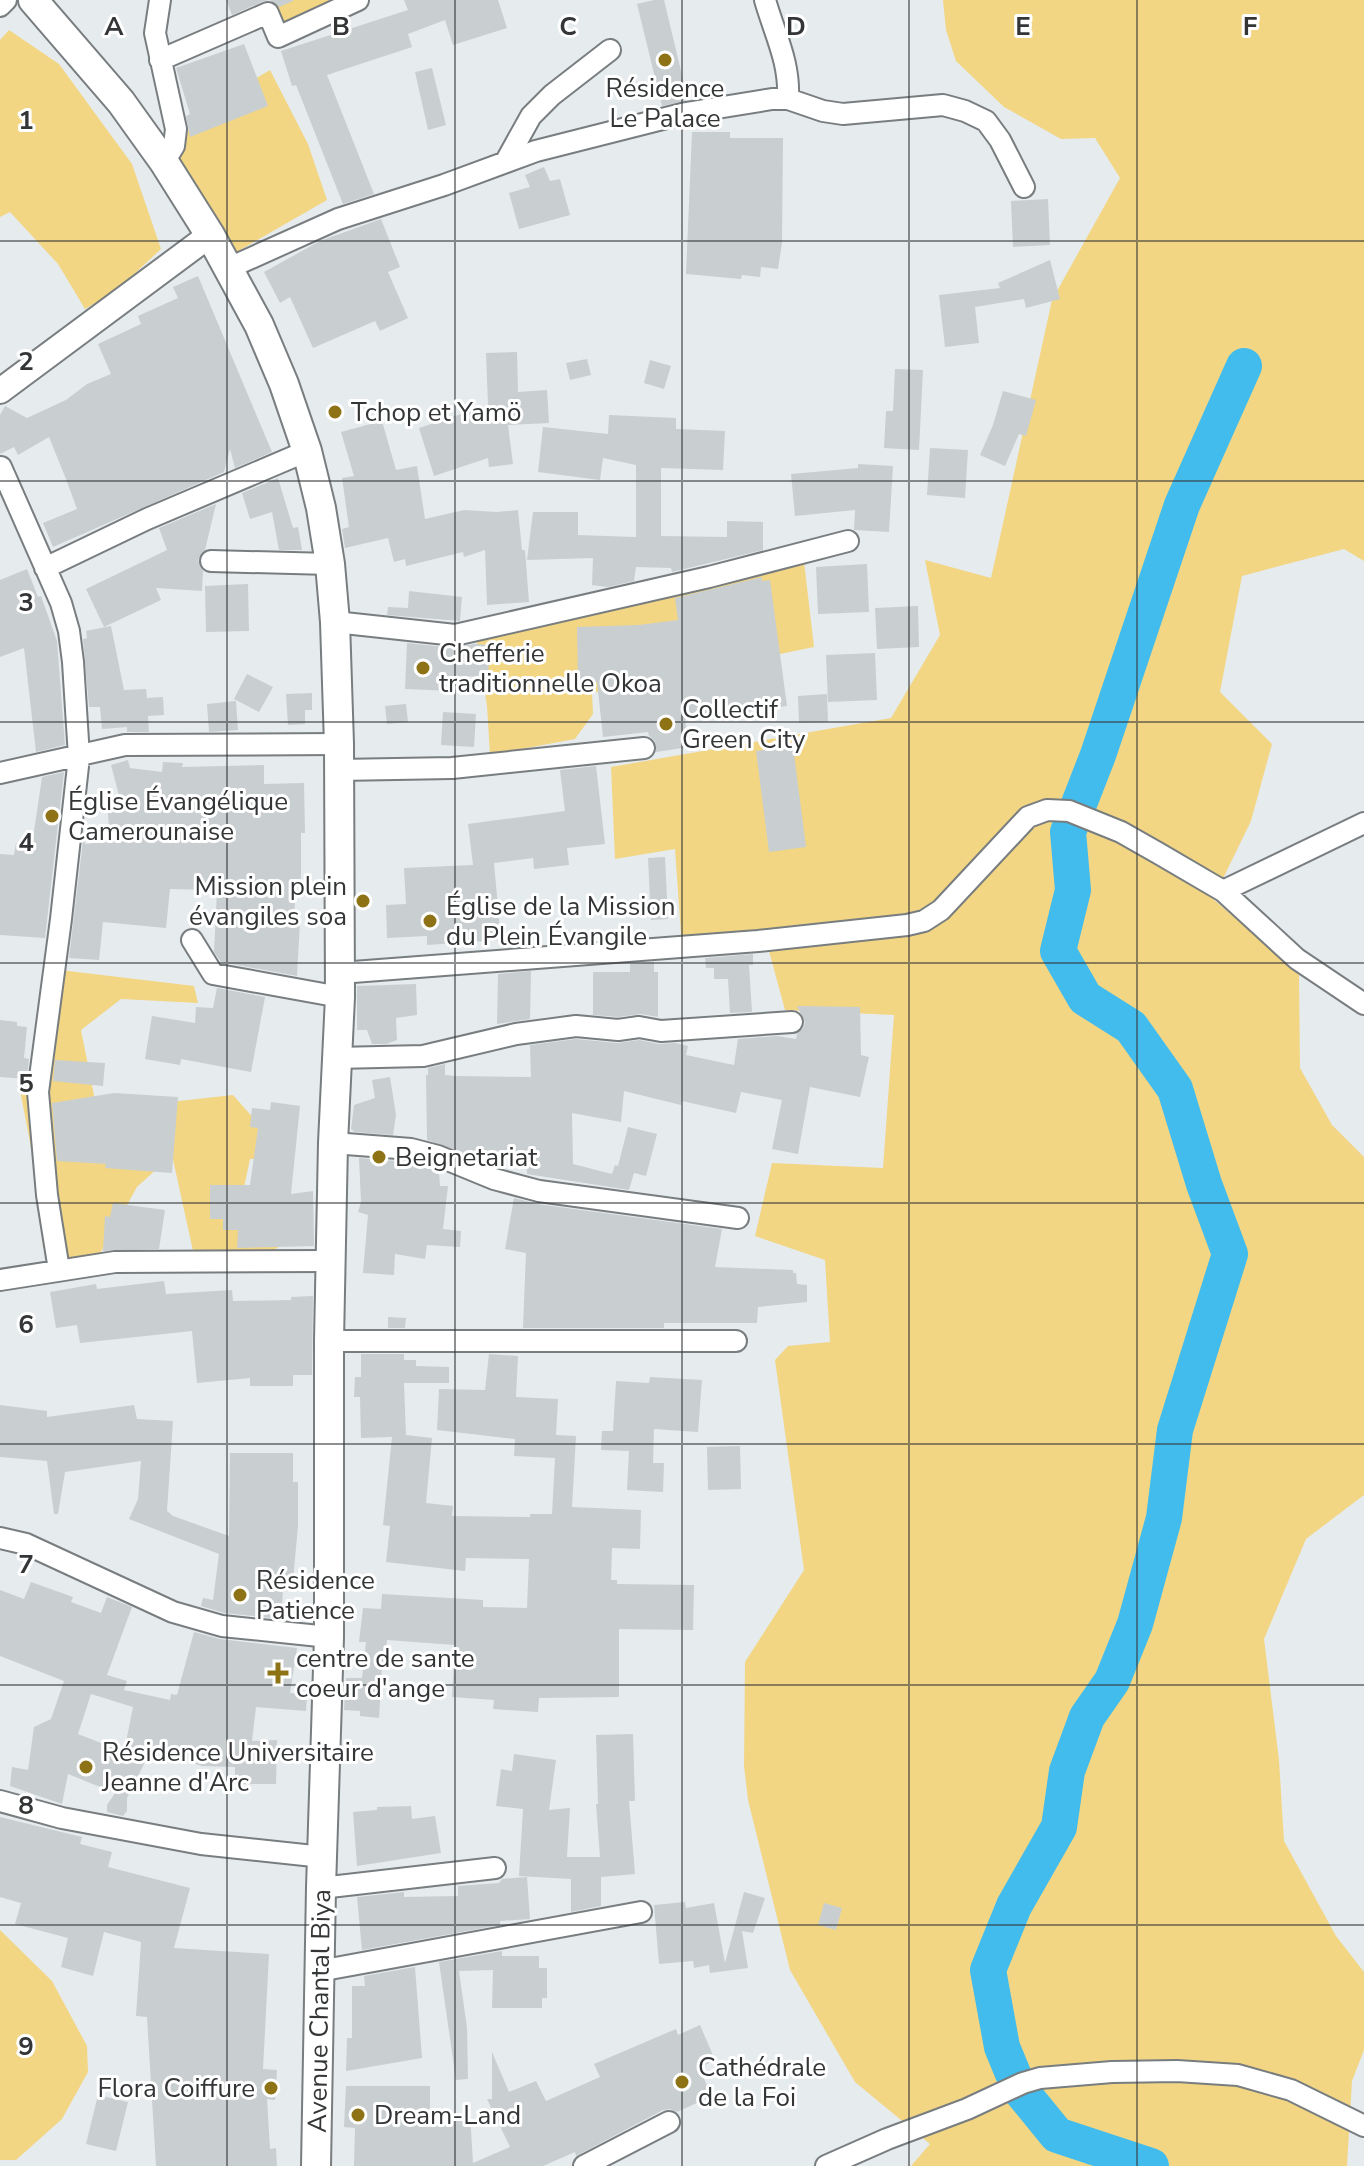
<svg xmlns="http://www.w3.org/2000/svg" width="1364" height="2166" viewBox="0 0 1364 2166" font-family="'Nunito Sans',sans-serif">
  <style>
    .green { fill: #f2d684 }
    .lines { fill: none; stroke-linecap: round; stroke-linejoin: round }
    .river { stroke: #41bced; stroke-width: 36 }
    .building { fill: #c9ced1; fill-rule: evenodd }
    .minor-casing { stroke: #787d7f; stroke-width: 24 }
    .tertiary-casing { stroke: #787d7f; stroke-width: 28 }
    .secondary-casing { stroke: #787d7f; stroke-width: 32 }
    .minor { stroke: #fff; stroke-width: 20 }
    .tertiary { stroke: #fff; stroke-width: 24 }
    .secondary { stroke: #fff; stroke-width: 28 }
    .grid { fill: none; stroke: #333536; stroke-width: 2; stroke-opacity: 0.55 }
    .poi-dot { fill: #8d7216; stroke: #fff; stroke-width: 3 }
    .labels { text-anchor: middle; stroke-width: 6; stroke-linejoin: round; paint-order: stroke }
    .poi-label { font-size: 26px; fill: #333536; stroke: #fff; text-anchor: start }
    .street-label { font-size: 26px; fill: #333536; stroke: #fff }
    .grid-label { font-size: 26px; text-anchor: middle; font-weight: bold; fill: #333536; stroke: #fff; stroke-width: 6; stroke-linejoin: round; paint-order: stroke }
  </style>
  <rect width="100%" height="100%" fill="#e6ebee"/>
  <path class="green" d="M274 0H343L286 29Z
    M943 0H1364V561L1344 549 1242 576 1220 692 1272 744 1251 821 1213 899 1299 973 1300 1068 1332 1125 1364 1157V1495L1306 1539 1264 1639 1279 1760 1284 1841 1336 1936 1364 1972V2050L1352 2081 1347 2166H911L930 2144 855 2082 790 1970 748 1800 744 1766 745 1662 804 1570 775 1360 788 1346 830 1342 825 1260 755 1236 772 1163 883 1168 894 1015 785 1010 766 940 682 948 675 849 615 859 611 767 891 718 940 635 925 560 991 578 1052 300 1120 178 1095 138 1061 139 1004 107 956 61 946 30Z
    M9 30 59 64 132 164 161 249 116 291 85 309 58 264 10 212 0 217V40Z
    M270 70 308 144 327 200 233 254 177 160 194 115Z
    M803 553 814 647 592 693 593 714 575 739 490 755 487 706 475 631Z
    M60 970 194 986 198 1003 121 999 81 1030 97 1110 233 1095 270 1137 293 1158 250 1159 240 1206 297 1235 257 1261 195 1260 172 1155 137 1187 96 1261H71L43 1247 34 1163 19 1085 52 1064Z
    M0 1930 52 1981 87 2046 88 2072 62 2119 16 2160H0Z"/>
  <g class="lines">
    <path class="river" d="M1016 2081 1002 2047 988 1970 1014 1906 1059 1827 1067 1771 1087 1717 1112 1681 1135 1624 1164 1518 1175 1430 1230 1254 1204 1184 1175 1089 1131 1027 1085 998 1058 951 1073 890 1068 832 1098 755 1182 505 1244 366
      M1021 2091 1057 2135 1151 2166"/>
  </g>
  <path class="building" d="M226 0H293V1L279 7 270 0 264 1 232 15Z
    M404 0H498L507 28 453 45 445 20 408 34 412 47 327 75 374 194 343 204 296 85 292 86 281 51 408 10Z
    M654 0H664L688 100 662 106 637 4Z
    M244 44 268 106 190 137 186 116 190 114 176 68Z
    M432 68 446 125 428 130 415 72Z
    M692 132H730V138H783L782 243 778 269 761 267 760 277 742 275 741 279 686 274Z
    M544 167 550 181 560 179 570 215 519 229 509 193 530 187 525 175Z
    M1048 199 1050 245 1013 247 1011 201Z
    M381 219 400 267 388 272 408 318 380 331 375 321 313 348 290 297 280 303 264 272 320 241Z
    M1050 260 1060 299 1026 308 1024 299 975 307 979 343 945 347 939 295 1000 288 998 283Z
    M198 276 272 452 235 468 230 449 224 472 53 547 43 523 77 509 66 479 49 437 18 455 14 447 0 454V415L5 406 27 418 66 400 87 384 111 374 98 344 141 324 138 316 178 298 173 287Z
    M517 352 518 392 547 390 549 423 508 425 513 464 489 467 488 458 434 476 419 428 488 405 486 353Z
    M587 359 591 375 570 380 566 363Z
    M650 360 671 366 664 389 644 383Z
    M895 369 923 370 919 450 884 448 886 411H893Z
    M1003 391 1036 400 1026 436 1019 434 1005 466 980 455 993 425Z
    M609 415 676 418V429L725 431 723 470 661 468V536L727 537V521L763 522V550L672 572 671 568 636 567 634 581 608 587 592 585 593 558 527 560 533 512H578V535L636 537V465L603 458 600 480 538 472 543 427 608 434Z
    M382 421 396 470 417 466 425 519 464 510 496 512 518 510 522 550H525L529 602 487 605 485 550 464 557 463 552 406 566 405 559 394 562 388 538 345 548 342 529 349 527 342 478 354 476 341 432Z
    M930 448 968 450 965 498 927 495Z
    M858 464 893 466 889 532 854 530 855 510 795 516 791 474 858 468Z
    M278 478 293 528 298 527 302 550H279L272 512 250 519 242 493Z
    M216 504 205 550 198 560 203 571 202 591 156 588 161 600 104 627 86 589 167 550 159 528Z
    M867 564 869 612 818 614 816 567Z
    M27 569 38 597 41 596 57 641 65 745 36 752 24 648 0 657V580Z
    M762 577V581L770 580 787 706 685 720 689 747 656 752 655 741 649 736 648 732 603 737 597 682H578L577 627 639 625 678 620 675 598Z
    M248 584 249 631 206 632 205 586Z
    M409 591 462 597 460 621 387 615 388 607 408 608Z
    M918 606 919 647 877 649 875 608Z
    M111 626 124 690 146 689 147 698 163 697 164 715 148 716 149 732H127V727L102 729 100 707H89L83 639 87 638 86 631Z
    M407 643 454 648 474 644 490 645 488 677 455 676 454 691 405 689Z
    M875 653 877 700 828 702 826 655Z
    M247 674 273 687 259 712 234 699Z
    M312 693V710H305V724L288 725 286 694Z
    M827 694 828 722 799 723 798 696Z
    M236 701 238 730 209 732 207 704Z
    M406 704 408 722 387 724 385 706Z
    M443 712 476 714 474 747 441 745Z
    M793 746 806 847 769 852 756 751Z
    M128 760 130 768 162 772 163 762 183 763 182 767 264 765V784L304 783 305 833H301V880H296L294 922H300L297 976 221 962 214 952 217 890 170 889 166 928 103 922 99 960 69 958 84 832 85 844 110 841 107 802 121 803 111 765Z
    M596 766 605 844 567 848 569 865 534 869 533 858 494 863 501 940 427 945V936L387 938 386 905 406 904 404 868 473 865 468 824 565 811 560 770Z
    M64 772 45 938 0 935V854L14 855 16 843 32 845 42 777Z
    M665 857 668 919 651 920 648 858Z
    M753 954V965H749L752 1012 730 1013 728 979H714V968H706L705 958Z
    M654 962V972H658V1017L641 1014 618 1017 593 1015V972H630V964Z
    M531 971 530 1019 497 1024 498 974Z
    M416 984 417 1015 396 1018 397 1040 386 1044H372L367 1030H357V986Z
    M217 988 265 997 251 1072 181 1059 180 1065 145 1059 152 1016 195 1023 196 1007 213 1008Z
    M797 1006 860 1007 861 1055 869 1057 860 1097 810 1087 798 1154 772 1149 782 1100 741 1092 736 1113 682 1101 681 1105 624 1091 621 1122 572 1113 573 1164 612 1174 615 1165 618 1166 628 1127 657 1134 646 1176 634 1173 629 1190 527 1174 526 1154 472 1156 427 1140 426 1075H428V1068L445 1064V1075L454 1076 531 1077 530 1045 576 1039 617 1043 639 1040 659 1044 676 1043 688 1046 686 1055 734 1065 738 1039 777 1036 796 1039 797 1034 803 1028 805 1022Z
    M0 1020 17 1022V1026L27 1027 24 1058 29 1059 27 1079 0 1077Z
    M55 1060 105 1063 103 1086 53 1081Z
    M390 1077 396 1115 393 1135 355 1132 351 1129 354 1105 375 1098 372 1080Z
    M114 1093 178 1097 172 1173 105 1168 106 1164 57 1161 52 1103Z
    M271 1102 300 1106 291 1194 313 1191 314 1246 237 1248 238 1230H223V1219H210V1185H250L258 1128 250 1127 252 1108 270 1110Z
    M359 1158 409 1162 439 1171 440 1186H448L443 1229 461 1231 460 1247 427 1245 425 1259 395 1254 394 1275 363 1273 368 1215 358 1212 361 1202Z
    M514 1198 537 1204 722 1229 715 1267 793 1270V1273H796L797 1284 807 1285V1302L758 1307 757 1323H664V1328H523L526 1253 505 1249Z
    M113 1203 165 1210 159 1249 103 1251 105 1216 110 1217Z
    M164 1281 166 1294 232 1290 233 1301 291 1300V1297L313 1296 312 1375H293V1386H250V1378L197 1383 192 1331 80 1343 77 1325 56 1328 50 1292 96 1284 97 1289Z
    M388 1317 406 1318 405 1328H388Z
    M361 1354H404V1360H416V1366L449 1367V1383H404L406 1435 432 1438 426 1503 453 1506 452 1516 530 1517V1514H552L555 1458 514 1456 515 1439 437 1430 439 1389 485 1390 489 1354 518 1356 516 1397 558 1399 556 1435 576 1436 572 1507 641 1510 640 1549 612 1548 611 1580H617V1584L694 1585 693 1630 619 1629V1697L539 1698 538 1712 493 1709 494 1700 452 1697 455 1645 387 1640 385 1666H382L379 1718 360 1716V1711L344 1710 346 1678H362L366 1642H359L363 1608 381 1609 382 1594 483 1600V1607L527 1608 529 1559 466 1558 465 1571 386 1562 390 1526 383 1525 392 1437 361 1438 360 1397H354L355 1377H361Z
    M650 1377 702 1380 698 1432 654 1429 653 1463H664L663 1492 627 1490 629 1451 601 1450 602 1431H613L616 1381 649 1383Z
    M0 1405 47 1411V1417L134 1405 137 1419 173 1421 167 1511 173 1516 229 1536 230 1453H293V1482H298V1526L292 1591 283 1590 281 1619 224 1613 201 1606 203 1598 213 1600 219 1554 129 1519 138 1499 141 1461 65 1472 58 1514H54L47 1461 0 1457Z
    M740 1446 741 1489 708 1490 707 1447Z
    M31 1582 73 1597 71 1602 101 1613 107 1597 132 1607 107 1675 127 1681 124 1690 170 1700 171 1694 177 1695 194 1632 220 1639 297 1648 290 1693 307 1694 306 1711 256 1707 252 1741 277 1740 276 1784H235V1767L202 1766 180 1759 182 1752 153 1746 127 1798V1811L123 1816 107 1812V1805L115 1793 68 1774 62 1804 10 1786 12 1767 28 1770 34 1727 51 1719 64 1681 0 1656V1590L24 1599ZM91 1694 133 1707 124 1752 78 1734Z
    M633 1734 635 1801H629L635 1874 601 1877V1906L571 1912V1879L519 1876 523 1809 496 1806 501 1769 512 1771 514 1754 556 1760 549 1810 570 1808 567 1857H600L596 1804H598L596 1735Z
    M411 1806 412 1819 435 1816 441 1853 357 1866 353 1812 377 1810V1807Z
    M0 1817 82 1837 80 1844 112 1852 108 1867 190 1888 174 1948 269 1954 263 2069 277 2070 275 2100 267 2099 270 2149 276 2148 277 2166H156L147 2017 136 2016 141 1942 104 1932 93 1976 61 1967 68 1938 15 1924 21 1903 0 1897Z
    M527 1877 530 1919 500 1921V1925L362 1950 357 1897 404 1892V1897L458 1896V1886L499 1883 502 1879Z
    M744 1892 765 1898 753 1933 742 1931 748 1968 710 1973 709 1965 694 1968 693 1961 659 1964 654 1905 685 1902 686 1908 714 1903 725 1963Z
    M824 1903 842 1908 836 1930 818 1925Z
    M502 1951V1956H539V1968H547V1998H542V2008H492L493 1970 459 1971 467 2028 468 2079 456 2080 439 1962Z
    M415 1967 422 2058 346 2071 347 2038H352V1986H365L364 1976Z
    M700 2025 715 2060 699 2068 712 2096 677 2112 670 2109 663 2110 576 2156 575 2152 543 2166H354L355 2128 344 2127 346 2086H430V2116L470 2113 473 2163 510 2147 487 2099H492V2052L509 2092 536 2081 546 2101 600 2077 594 2064 676 2029 678 2035Z
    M98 2095 128 2102 116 2151 86 2144Z"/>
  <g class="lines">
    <defs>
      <path id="minor" d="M160 0 155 33 176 129 174 146 164 162
        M765 0C775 35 790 62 788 99
        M0 6 6 0
        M160 60 268 13 278 37 358 0
        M506 161 531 116 552 95 610 50
        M229 268 338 219 444 185 536 151 686 113 772 99H788L823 111 843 114 943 105 965 111 986 121 1000 140 1024 187
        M1 467 61 603 69 631 73 662 79 757 61 919 38 1092 47 1195 59 1270
        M211 561 330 564
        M45 568 147 519 307 451
        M335 622 455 635 709 577 848 541
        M339 770 452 768 644 748
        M0 773 125 745 339 744
        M1223 891 1364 823
        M192 940 213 974 340 997
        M340 973 758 941 907 925 924 921 941 910 1028 817 1047 810 1069 811 1121 832 1158 853 1223 891 1297 959 1364 1004
        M336 1058 423 1056 516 1034 576 1026 618 1030 639 1027 661 1031 792 1022
        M333 1143 411 1149 438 1156 494 1179 539 1191 738 1218
        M0 1280 115 1262 331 1261
        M329 1341H736
        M0 1538 26 1544 173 1612 222 1626 329 1637
        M0 1801 62 1818 201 1844 323 1857
        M321 1888 495 1868
        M319 1971 641 1912
        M584 2166 669 2122
        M826 2166 887 2139 967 2109 1023 2083 1040 2078 1112 2072 1177 2071 1238 2075 1291 2090 1364 2126"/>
      <path id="tertiary" d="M0 391 210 235"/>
      <path id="secondary" d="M33 0 121 102 164 162 210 235 259 325 284 384 307 451 321 508 330 564 335 622 339 744 340 997 333 1143 329 1341V1637L321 1888 316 2166"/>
    </defs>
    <use href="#minor" class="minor-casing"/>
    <use href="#tertiary" class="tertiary-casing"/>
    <use href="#secondary" class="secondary-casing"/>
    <use href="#minor" class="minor"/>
    <use href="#tertiary" class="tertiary"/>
    <use href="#secondary" class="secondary"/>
  </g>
  <path class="grid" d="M227 0V2166M455 0V2166M682 0V2166M909 0V2166M1137 0V2166M0 241H1364M0 481H1364M0 722H1364M0 963H1364M0 1203H1364M0 1444H1364M0 1685H1364M0 1925H1364"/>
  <g class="poi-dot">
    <circle cx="665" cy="60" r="8"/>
    <circle cx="335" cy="412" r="8"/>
    <circle cx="423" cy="668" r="8"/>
    <circle cx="666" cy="724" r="8"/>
    <circle cx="52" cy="816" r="8"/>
    <circle cx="363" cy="901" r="8"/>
    <circle cx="430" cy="921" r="8"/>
    <circle cx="379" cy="1157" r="8"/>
    <circle cx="240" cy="1595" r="8"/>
    <path d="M274 1661h8v8h8v8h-8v8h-8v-8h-8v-8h8z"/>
    <circle cx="86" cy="1767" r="8"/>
    <circle cx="682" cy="2082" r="8"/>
    <circle cx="271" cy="2088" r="8"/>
    <circle cx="358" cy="2115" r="8"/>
  </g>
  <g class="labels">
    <g class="poi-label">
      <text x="665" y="97" text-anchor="middle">Résidence<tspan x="665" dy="30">Le Palace</tspan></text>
      <text x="351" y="421">Tchop et Yamö</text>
      <text x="439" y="662">Chefferie<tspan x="439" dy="30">traditionnelle Okoa</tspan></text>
      <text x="682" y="718">Collectif<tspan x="682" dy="30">Green City</tspan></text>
      <text x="68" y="810">Église Évangélique<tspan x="68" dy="30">Camerounaise</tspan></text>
      <text x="347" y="895" text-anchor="end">Mission plein<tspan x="347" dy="30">évangiles soa</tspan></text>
      <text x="446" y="915">Église de la Mission<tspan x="446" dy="30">du Plein Évangile</tspan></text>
      <text x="395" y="1166">Beignetariat</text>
      <text x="256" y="1589">Résidence<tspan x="256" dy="30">Patience</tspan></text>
      <text x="296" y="1667">centre de sante<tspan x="296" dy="30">coeur d'ange</tspan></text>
      <text x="102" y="1761">Résidence Universitaire<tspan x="102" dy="30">Jeanne d'Arc</tspan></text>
      <text x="698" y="2076">Cathédrale<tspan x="698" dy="30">de la Foi</tspan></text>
      <text x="255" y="2097" text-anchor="end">Flora Coiffure</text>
      <text x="374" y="2124">Dream-Land</text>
    </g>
    <g class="street-label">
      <text transform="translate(319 2011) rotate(-89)" y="9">Avenue Chantal Biya</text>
    </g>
  </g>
  <g class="grid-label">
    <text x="114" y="35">A</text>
    <text x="341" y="35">B</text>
    <text x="568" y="35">C</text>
    <text x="796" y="35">D</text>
    <text x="1023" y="35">E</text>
    <text x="1250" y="35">F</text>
    <text x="26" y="129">1</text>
    <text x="26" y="370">2</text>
    <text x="26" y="611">3</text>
    <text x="26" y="851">4</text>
    <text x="26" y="1092">5</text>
    <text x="26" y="1333">6</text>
    <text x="26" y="1573">7</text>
    <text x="26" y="1814">8</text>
    <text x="26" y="2055">9</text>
  </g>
</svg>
